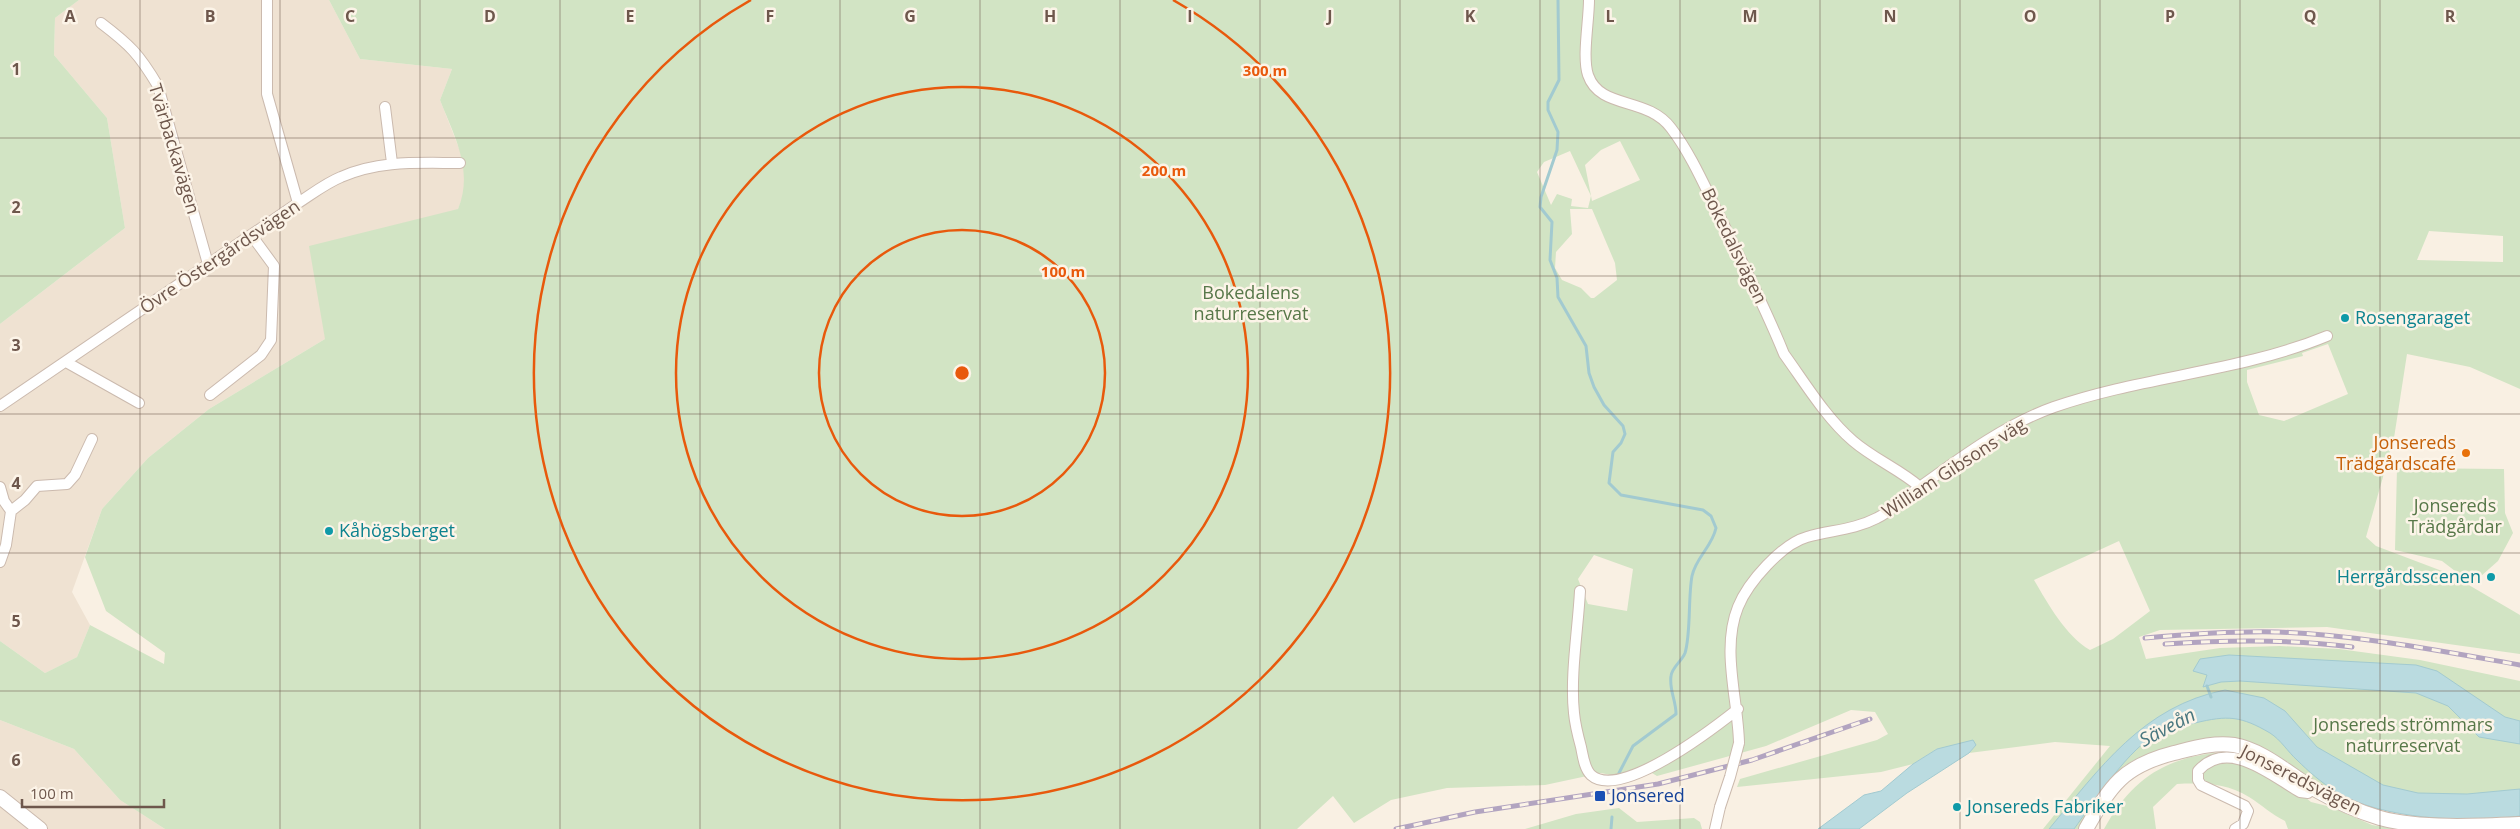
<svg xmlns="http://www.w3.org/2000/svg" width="2520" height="829" viewBox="0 0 2520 829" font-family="'Open Sans',sans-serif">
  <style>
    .residential { fill: #efe2d2 }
    .green { fill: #d2e4c4; fill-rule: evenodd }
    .water { fill: #badbe0; stroke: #a2cad0 }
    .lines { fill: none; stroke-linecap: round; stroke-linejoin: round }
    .stream { stroke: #a2cad0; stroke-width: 3 }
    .minor-casing { stroke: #cbbaae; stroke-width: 12 }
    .tertiary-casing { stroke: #cbbaae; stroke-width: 16 }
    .minor { stroke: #fff; stroke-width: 10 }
    .tertiary { stroke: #fff; stroke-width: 14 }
    .rail-casing { stroke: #b2a4c0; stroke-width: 5 }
    .rail { stroke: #fcf4e8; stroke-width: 3; stroke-dasharray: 9; stroke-linecap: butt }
    .minor-bridge-casing { stroke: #cbbaae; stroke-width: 12; stroke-linecap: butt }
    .minor-bridge { stroke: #fff; stroke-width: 10 }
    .grid { fill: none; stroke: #6e574c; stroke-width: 1; stroke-opacity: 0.55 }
    .ring { fill: none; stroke: #e8590c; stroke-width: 2.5 }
    .culture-dot { fill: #0f9aa8; stroke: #fcf4e8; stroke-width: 2 }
    .food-dot { fill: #e8710a; stroke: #fcf4e8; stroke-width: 2 }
    .transit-dot { fill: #1a4fb4; stroke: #fcf4e8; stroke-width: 2 }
    .labels { text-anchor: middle; stroke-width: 5; stroke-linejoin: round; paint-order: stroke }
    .street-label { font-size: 18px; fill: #6e574c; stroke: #fcf4e8 }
    .park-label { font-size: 18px; fill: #577849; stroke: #fcf4e8 }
    .culture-label { font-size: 18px; fill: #0d838f; stroke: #fcf4e8; text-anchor: start }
    .food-label { font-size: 18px; fill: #c56008; stroke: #fcf4e8; text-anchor: end }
    .transit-label { font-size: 18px; fill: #164399; stroke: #fcf4e8; text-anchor: start }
    .water-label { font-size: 19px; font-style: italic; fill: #49777f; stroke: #fcf4e8 }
    .grid-label { font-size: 16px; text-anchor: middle; font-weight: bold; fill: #6e574c; stroke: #fcf4e8; stroke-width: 5; stroke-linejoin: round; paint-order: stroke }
    .centre { fill: #e8590c; stroke: #fcf4e8; stroke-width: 2.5 }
    .ring-label { font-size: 15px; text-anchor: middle; font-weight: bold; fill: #e8590c; stroke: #fcf4e8; stroke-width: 5; stroke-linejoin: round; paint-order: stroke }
  </style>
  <rect width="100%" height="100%" fill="#f9f0e3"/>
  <path class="residential" d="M79 0H329L360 59 452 69 440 100 464 161V194L458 209 325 339 209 409 148 458 102 509 72 592 90 625 77 657 45 673 0 641V324L125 228 107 118 54 55 55 18Z
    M0 720 74 749 120 800 165 829H0Z"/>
  <path class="green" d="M0 0H79L55 18 54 55 107 118 125 228 0 324Z
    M329 0H2520V389L2470 367 2407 354 2394 438 2366 537 2376 546 2450 574 2520 615V654L2327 627 2160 630 2139 637 2146 659 2220 648 2280 646 2339 649 2420 660 2520 681V816L2455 817 2394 812 2332 789 2335 792 2259 748 2203 744 2140 757 2124 766 2101 792 2080 829H2043L2110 746 2055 742 1969 753 1976 745 1937 749 1913 764 1881 772 1737 787 1740 779 1877 740 1888 734 1875 712 1851 710 1766 746 1657 776 1652 773 1611 775 1601 773 1545 785 1447 788 1391 800 1354 823 1333 796 1297 829H165L120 800 74 749 0 720V641L45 673 77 657 90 625 164 664 165 653 106 611 85 557 102 509 148 458 209 409 325 339 309 246 458 209C474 170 454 136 440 100L452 69 360 59ZM1620 141 1640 180 1592 201 1585 165 1601 150ZM1570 151 1591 196 1588 208 1571 206 1572 199 1557 194 1551 205 1537 172 1544 162ZM1570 209H1592L1615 263 1617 280 1594 298H1591L1581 288 1562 280 1555 268 1556 252 1572 234ZM2429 231 2503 236V262L2417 260ZM2328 344 2348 394 2284 421 2259 415 2247 382V370L2303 356 2302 353ZM2119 541 2150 611 2113 639 2090 650C2066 636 2048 604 2034 580ZM1594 555 1633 569 1627 611 1588 604 1578 579Z
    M2397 468 2504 469 2505 513 2513 533 2498 561 2472 584 2442 561 2395 550Z
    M2223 752 2246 755 2273 771 2311 802 2331 807 2372 825 2395 829H2288L2285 821C2271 814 2262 805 2249 797 2227 783 2202 783 2177 784L2153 807 2156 829H2104C2132 778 2166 757 2223 752Z
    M1619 808 1637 822 1694 818 1700 822 1702 829H1525L1576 814Z"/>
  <path class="water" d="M2229 655 2416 665 2437 671 2505 717 2520 721V744L2479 737 2448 706 2416 693 2240 681 2221 682 2203 687 2207 675 2193 671 2200 659Z
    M2225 690 2264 698 2285 711 2317 747 2383 785 2418 793 2467 794 2520 789V816C2467 823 2381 820 2335 791 2322 783 2308 771 2297 760 2288 752 2281 740 2270 733 2241 716 2228 715 2195 723 2183 726 2170 728 2159 733 2130 746 2093 803 2074 829H2049C2100 768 2143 706 2225 690Z
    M1973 740 1976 745 1969 753 1907 793 1859 829H1818L1864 795 1881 791 1913 764 1937 749Z"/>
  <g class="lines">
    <path class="stream" d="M1558 0 1559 80 1548 102V110L1558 132 1557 150 1541 197 1540 207 1552 222 1550 260 1557 278 1558 297 1586 346 1589 373 1594 387 1604 405 1623 426 1625 434 1621 443 1613 452 1609 483 1621 495 1703 510 1711 516 1716 528C1712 547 1696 557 1692 576 1688 597 1691 634 1685 653 1682 661 1672 667 1671 676 1669 690 1676 700 1676 714L1633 746 1619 773
      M2207 686 2211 697
      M1611 829 1612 817"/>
    <defs>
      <path id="minor" d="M267 0V94L298 203
        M1589 0C1589 21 1582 57 1588 75 1600 110 1647 96 1671 128 1691 154 1705 187 1720 217 1742 262 1765 307 1784 354 1805 383 1826 418 1853 441 1874 459 1899 469 1920 487
        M101 23C130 45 139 54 158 86L208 264
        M385 107 392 163
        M66 362 139 403
        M210 395 261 355 271 340 274 266 252 236
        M0 406 298 203C312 194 326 183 341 177 380 160 418 163 460 163
        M0 487 4 501 11 511
        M0 562 6 545 11 511 25 500 37 486 67 484 75 475 92 439
        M1580 591C1578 629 1570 676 1574 713 1575 724 1578 736 1581 747 1583 756 1584 768 1591 775 1620 801 1714 728 1738 709
        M1739 743C1738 699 1721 649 1738 607 1748 582 1782 544 1807 537 1831 530 1854 530 1877 518 1890 512 1901 500 1913 492 1956 461 2003 425 2054 407 2143 376 2240 372 2327 336
        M1715 829 1720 807
        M2235 829 2243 824 2248 811 2245 806 2201 785 2198 780V771C2228 737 2272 776 2300 792L2308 793 2313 788"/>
      <path id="tertiary" d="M0 797 40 829
        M2086 829C2111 785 2123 766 2174 753 2194 748 2214 742 2234 745 2263 750 2289 774 2314 789 2335 801 2356 811 2380 818 2419 829 2479 826 2520 824"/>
    </defs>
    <use href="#minor" class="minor-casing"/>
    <use href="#tertiary" class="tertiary-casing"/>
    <use href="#minor" class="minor"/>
    <use href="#tertiary" class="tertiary"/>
    <defs>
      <path id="rail" d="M2145 638C2190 634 2234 631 2278 632 2359 635 2441 651 2520 665
        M2165 644C2227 640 2290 639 2352 647
        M1396 829 1475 812 1658 784 1752 760 1870 719"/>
    </defs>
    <use href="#rail" class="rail-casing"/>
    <use href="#rail" class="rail"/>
    <defs>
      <path id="minor-bridge" d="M1720 807 1730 777 1739 743"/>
    </defs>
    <use href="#minor-bridge" class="minor-bridge-casing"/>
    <use href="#minor-bridge" class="minor-bridge"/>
  </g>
  <path class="grid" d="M140 0V829M280 0V829M420 0V829M560 0V829M700 0V829M840 0V829M980 0V829M1120 0V829M1260 0V829M1400 0V829M1540 0V829M1680 0V829M1820 0V829M1960 0V829M2100 0V829M2240 0V829M2380 0V829M0 138H2520M0 276H2520M0 414H2520M0 553H2520M0 691H2520"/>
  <g class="ring">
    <circle cx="962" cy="373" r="143"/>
    <circle cx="962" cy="373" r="286"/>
    <path d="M1173 0A428 428 0 1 1 751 0"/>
  </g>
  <g class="culture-dot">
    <circle cx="2345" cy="318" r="5"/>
    <circle cx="329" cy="531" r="5"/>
    <circle cx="2491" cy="577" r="5"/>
    <circle cx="1957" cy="807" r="5"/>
  </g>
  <circle class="food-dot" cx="2466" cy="453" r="5"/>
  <rect class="transit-dot" x="1594" y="790" width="12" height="12" rx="2.5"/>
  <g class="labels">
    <g class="street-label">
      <text transform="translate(174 149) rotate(73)" y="6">Tvärbackavägen</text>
      <text transform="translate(1734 246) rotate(64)" y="6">Bokedalsvägen</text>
      <text transform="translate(220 257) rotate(-34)" y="6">Övre Östergårdsvägen</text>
      <text transform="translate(1954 468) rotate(-33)" y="6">William Gibsons väg</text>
      <text transform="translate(2301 780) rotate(27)" y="6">Jonseredsvägen</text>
    </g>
    <g class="park-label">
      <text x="1251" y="299">Bokedalens<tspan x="1251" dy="21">naturreservat</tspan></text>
      <text x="2455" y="512">Jonsereds<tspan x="2455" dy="21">Trädgårdar</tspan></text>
      <text x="2403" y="731">Jonsereds strömmars<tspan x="2403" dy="21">naturreservat</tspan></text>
    </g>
    <g class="culture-label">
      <text x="2355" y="324">Rosengaraget</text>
      <text x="339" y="537">Kåhögsberget</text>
      <text x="2481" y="583" text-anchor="end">Herrgårdsscenen</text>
      <text x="1967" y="813">Jonsereds Fabriker</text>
    </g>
    <g class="food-label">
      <text x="2456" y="449">Jonsereds<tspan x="2456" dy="21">Trädgårdscafé</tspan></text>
    </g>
    <g class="transit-label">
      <text x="1611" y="802">Jonsered</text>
    </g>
    <g class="water-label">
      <text transform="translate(2167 727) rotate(-28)" y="7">Säveån</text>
    </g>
  </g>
  <g class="grid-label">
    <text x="70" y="22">A</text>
    <text x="210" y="22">B</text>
    <text x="350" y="22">C</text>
    <text x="490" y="22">D</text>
    <text x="630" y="22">E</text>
    <text x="770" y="22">F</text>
    <text x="910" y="22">G</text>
    <text x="1050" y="22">H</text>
    <text x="1190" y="22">I</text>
    <text x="1330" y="22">J</text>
    <text x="1470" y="22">K</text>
    <text x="1610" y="22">L</text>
    <text x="1750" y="22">M</text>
    <text x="1890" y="22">N</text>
    <text x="2030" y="22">O</text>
    <text x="2170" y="22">P</text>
    <text x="2310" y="22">Q</text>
    <text x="2450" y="22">R</text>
    <text x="16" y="75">1</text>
    <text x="16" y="213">2</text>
    <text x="16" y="351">3</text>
    <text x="16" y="489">4</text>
    <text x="16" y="627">5</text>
    <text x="16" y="766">6</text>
  </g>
  <circle cx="962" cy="373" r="8" class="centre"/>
  <g class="ring-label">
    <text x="1265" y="76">300 m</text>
    <text x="1164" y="176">200 m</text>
    <text x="1063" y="277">100 m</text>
  </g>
  <path d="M22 799v8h142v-8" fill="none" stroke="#6e574c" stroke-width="2.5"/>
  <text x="30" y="799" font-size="15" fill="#6e574c" stroke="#fcf4e8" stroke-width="4" paint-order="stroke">100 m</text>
</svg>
